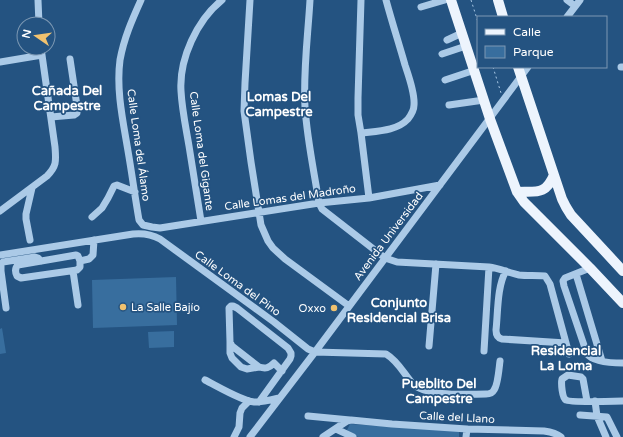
<svg xmlns="http://www.w3.org/2000/svg" width="623" height="437" viewBox="0 0 623 437" font-family="'Varela Round',sans-serif">
  <style>
    .green { fill: #386e9e }
    .lines { fill: none; stroke-linecap: round; stroke-linejoin: round }
    .path { stroke: #abcae7; stroke-width: 1; stroke-dasharray: 2 3; stroke-linecap: butt }
    .minor { stroke: #abcae7; stroke-width: 7 }
    .major { stroke: #edf4fd; stroke-width: 10 }
    .poi-dot { fill: #f1c26f; stroke: #245381; stroke-width: 1.5 }
    .labels { text-anchor: middle; stroke-width: 3.5; stroke-linejoin: round; paint-order: stroke }
    .street-label { font-size: 11px; fill: #fff; stroke: #245381 }
    .poi-label { font-size: 11px; fill: #fff; stroke: #245381; text-anchor: start }
    .quarter-label { font-size: 13px; font-weight: bold; fill: #fff; stroke: #245381 }
  </style>
  <rect width="100%" height="100%" fill="#245381"/>
  <path class="green" d="M176 277 177 325 93 328 92 280Z
    M2 328 6 353 0 354V329Z
    M174 331V347L149 348 148 332Z
    M350 424 459 431V437H358L349 432 347 430Z"/>
  <g class="lines">
    <path class="path" d="M471 0 478 22
      M493 67 501 93"/>
    <path class="minor" d="M38 0 39 24
      M141 0C132 20 124 38 120 60 116 90 123 121 128 151 132 174 135 197 139 220L143 225 152 227 160 228 319 203 369 198 440 185
      M250 0 245 83 244 111 251 162 261 225 268 241 273 248 285 259 349 306
      M310 0C308 35 303 71 305 107 307 139 314 171 319 203L322 209 385 258 397 262 489 267C499 268 509 273 519 275 528 276 536 275 545 276L550 284 569 354
      M361 0 358 98V115L361 133 369 198
      M567 0 575 6
      M421 7 445 0
      M567 17 580 0
      M447 40 462 33
      M442 54 466 46
      M0 62 42 55
      M621 67H623
      M445 80 475 70
      M449 105 484 100
      M51 117 74 115 77 113V106L70 59
      M361 133C377 131 397 131 408 119 411 115 414 109 414 105 415 93 409 77 405 65 399 44 392 22 386 0
      M0 211 47 176C57 166 56 161 55 147L41 48
      M92 217 102 208 108 198 114 186 117 185 135 192
      M201 221C197 196 193 171 189 146 186 128 182 110 181 91 179 59 197 20 222 0
      M30 240 26 219V214L32 188
      M0 255 133 234C143 233 151 234 160 239L274 322 308 349 315 352 386 354C398 361 404 374 413 384 427 397 467 394 486 394 489 394 492 394 494 390 498 385 499 368 500 361
      M76 255 78 256 80 261V267L77 270 21 278 17 276C15 272 15 268 18 265Z
      M80 261 89 259 93 255 94 240
      M590 268 565 278 563 281 564 286 587 354C593 362 613 363 623 363
      M73 271 78 305
      M506 271C497 286 498 312 496 330 496 334 497 338 502 339L566 343
      M576 274 602 361
      M6 308 1 271V264L3 262 35 257 38 258 41 261
      M230 342V353L232 358 241 367 247 369 259 367
      M429 346 436 264
      M484 351 489 267
      M205 380C217 386 242 401 254 402 262 402 271 400 279 398
      M587 401 583 379 581 377 568 375 562 379C561 383 562 398 566 400 570 403 615 401 623 401
      M595 401 597 416 606 437
      M259 402 290 359 291 356V353L288 348 237 308 233 306H231L229 308 230 342 232 346 259 367C266 369 269 368 274 363L282 371
      M580 415 607 417 617 437
      M308 416 350 420
      M336 429 353 437
      M234 437 239 427 240 413 242 408 249 401
      M250 437 315 352 528 67
      M323 437 347 421 351 420 392 424 467 429 544 431C551 432 556 433 561 437
      M466 437 467 429"/>
    <path class="major" d="M451 0 490 119 517 192 524 202 590 268 623 303
      M498 0 503 17
      M518 67 562 199 566 207 571 215 623 271
      M517 192C536 191 545 196 554 175"/>
  </g>
  <g class="poi-dot">
    <circle cx="123" cy="307" r="4"/>
    <circle cx="334" cy="308" r="4"/>
  </g>
  <g class="labels">
    <g class="street-label">
      <text transform="translate(139 145) rotate(82)" y="4">Calle Loma del Álamo</text>
      <text transform="translate(202 151) rotate(82)" y="4">Calle Loma del Gigante</text>
      <text transform="translate(290 197) rotate(-8)" y="4">Calle Lomas del Madroño</text>
      <text transform="translate(388 236) rotate(-53)" y="4">Avenida Universidad</text>
      <text transform="translate(238 283) rotate(36)" y="4">Calle Loma del Pino</text>
      <text transform="translate(457 417) rotate(3)" y="4">Calle del Llano</text>
    </g>
    <g class="poi-label">
      <text x="131" y="311">La Salle Bajío</text>
      <text x="326" y="312" text-anchor="end">Oxxo</text>
    </g>
    <g class="quarter-label">
      <text x="67" y="95">Cañada Del<tspan x="67" dy="15">Campestre</tspan></text>
      <text x="279" y="101">Lomas Del<tspan x="279" dy="15">Campestre</tspan></text>
      <text x="399" y="307">Conjunto<tspan x="399" dy="15">Residencial Brisa</tspan></text>
      <text x="566" y="355">Residencial<tspan x="566" dy="15">La Loma</tspan></text>
      <text x="439" y="388">Pueblito Del<tspan x="439" dy="15">Campestre</tspan></text>
    </g>
  </g>
  <rect x="477" y="16" width="130" height="52" fill="#245381" stroke="#7c98b3"/>
  <rect x="485" y="29" width="20" height="6" fill="#edf4fd" stroke="#7c98b3"/>
  <text x="513" y="36" font-size="12" fill="#ffffff">Calle</text>
  <rect x="485" y="46" width="20" height="12" fill="#386e9e" stroke="#7c98b3"/>
  <text x="513" y="56" font-size="12" fill="#ffffff">Parque</text>
  <g transform="translate(36 36) rotate(283)"><circle r="19" fill="#245381" stroke="#7c98b3"/>
  <path d="M0-3L7 15L0 10L-7 15Z" fill="#f1c26f"/>
  <text y="-6" font-size="11" font-weight="bold" text-anchor="middle" fill="#ffffff">N</text>
  </g>
</svg>
